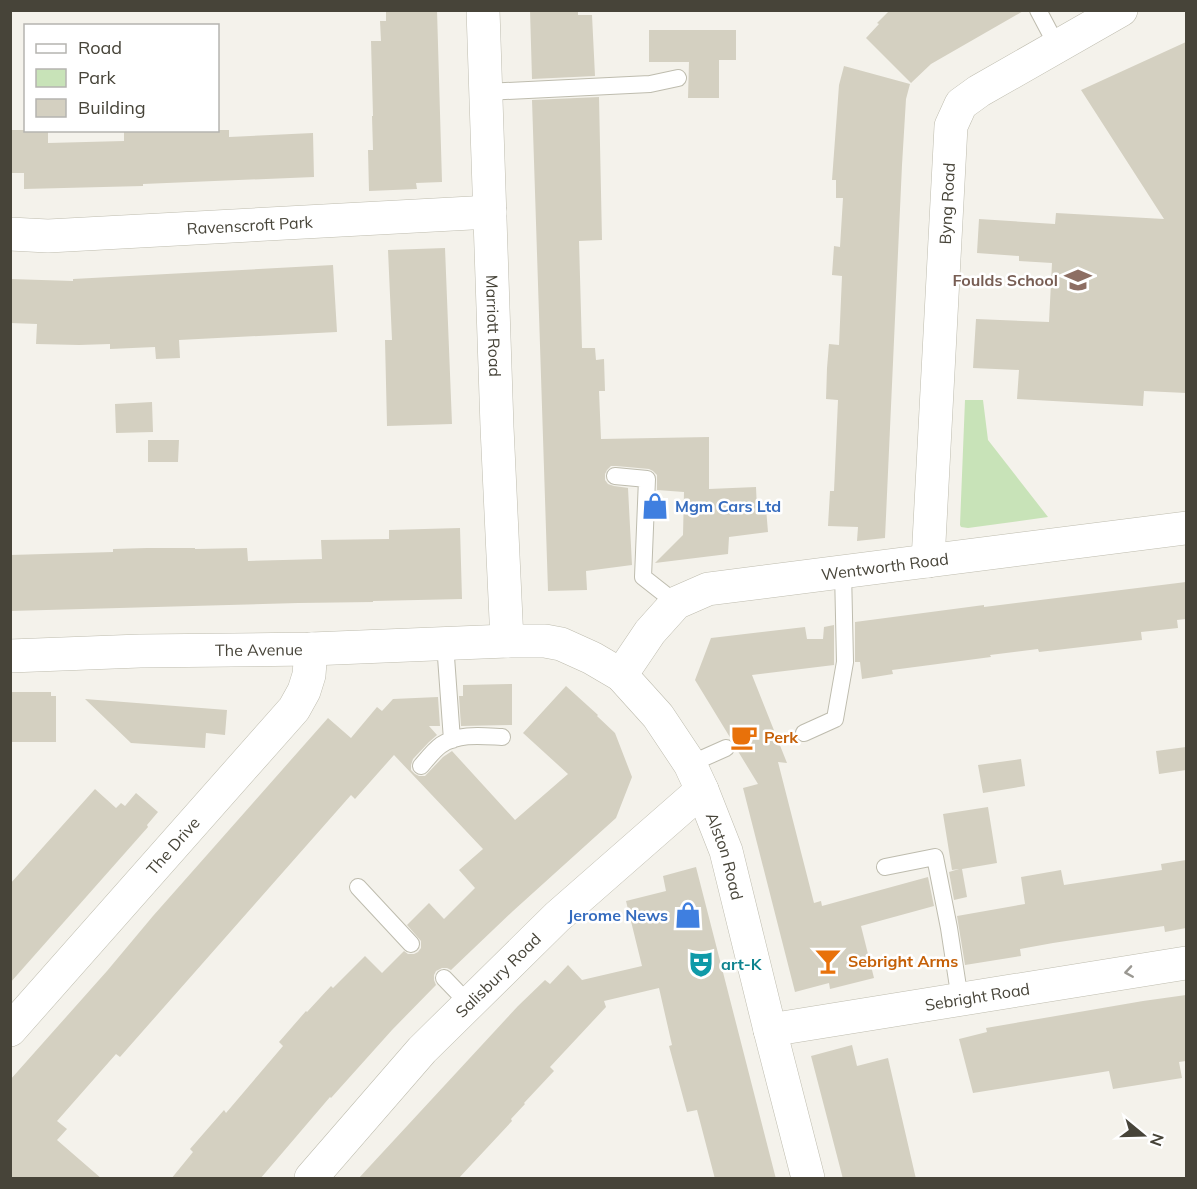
<svg xmlns="http://www.w3.org/2000/svg" width="1197" height="1189" viewBox="0 0 1197 1189" font-family="Mulish,sans-serif">
  <style>
    .green { fill: #c8e3b8 }
    .building { fill: #d4d0c1 }
    .lines { fill: none; stroke-linecap: round; stroke-linejoin: round }
    .lane-casing { stroke: #bebcae; stroke-width: 18 }
    .street-casing { stroke: #bebcae; stroke-width: 34 }
    .lane { stroke: #fff; stroke-width: 16 }
    .street { stroke: #fff; stroke-width: 33 }
    .oneway { stroke: #9a9892 }
    .labels { text-anchor: middle; stroke-width: 5; stroke-linejoin: round; paint-order: stroke }
    .street-label { font-size: 16px; fill: #474439; stroke: #fff }
    .education-label { font-size: 16px; font-weight: bold; fill: #785e54; stroke: #fff; text-anchor: end }
    .shop-label { font-size: 16px; font-weight: bold; fill: #366cbe; stroke: #fff; text-anchor: start }
    .food-label { font-size: 16px; font-weight: bold; fill: #c56008; stroke: #fff; text-anchor: start }
    .culture-label { font-size: 16px; font-weight: bold; fill: #0d838f; stroke: #fff; text-anchor: start }
  </style>
  <rect width="100%" height="100%" fill="#f4f2eb"/>
  <path class="green" d="M965 400H983L988 440 1048 517 968 528 961 527 960 525Z"/>
  <path class="building" d="M386 10H437L442 182 416 183 417 189 369 191 368 150H373L372 116H373L371 41H381L380 21H386Z
    M530 10H578V15H592L595 76 532 79Z
    M890 10H1025L931 64 911 83 866 38 879 24 877 23Z
    M649 30H736V60H719V98H688L689 62H649Z
    M1186 42V393L1144 391 1143 406 1017 399 1019 370 973 368 976 319 1049 322 1052 263 1019 261V256L977 253 979 219 1055 224 1056 213 1164 219 1081 90Z
    M844 66 910 84 906 99 902 165 885 538 857 541 858 527 828 526 830 491H834L838 400 826 399 827 368 829 344 839 345 842 276 832 275 834 246 840 247 843 198H836V180H832L839 85Z
    M599 97 602 240 579 241 582 348H595L596 360 604 359 605 391H599L601 439 709 437V489L756 487 757 509 766 508 768 532 729 537 728 554 655 563 683 535 684 492 657 490V475L653 471 649 469 616 466H611L607 470 605 474V480L608 484 614 486 636 489 628 488 632 565 586 571 587 590 548 591 532 100Z
    M10 130H48V143L124 141V130H229V137L313 133 314 177 143 184V186L24 189V173H10Z
    M445 248 452 424 387 426 385 340H392L388 250Z
    M333 265 337 332 179 340 180 358 156 359 155 347 110 349V344L79 345 36 344 37 324 10 323V279L73 281V279Z
    M152 402 153 432 116 433 115 404Z
    M148 440H179L178 462H148Z
    M460 528 462 599 373 601V602L298 603 10 611V555L113 552V549L147 548H195V549L247 548 248 561 322 559 321 540 389 539V530Z
    M1186 582V619L1177 620 1178 628 1141 632 1142 640 1039 652 1038 649 990 655 991 657 892 670 893 674 862 679 860 662H855V622L984 605V607Z
    M834 625V665L752 675 787 763 778 762 814 903 821 901 822 906 928 877 934 906 861 926 874 978 830 989 829 983 795 992 743 788 758 784 736 748 735 743 731 739 695 680 711 638 805 627 807 639H823L824 627Z
    M512 684V725L461 726 459 696H463V685Z
    M566 686 598 715 597 716 615 733 632 777 616 818 513 911 451 970 447 968H442L436 971 434 975V980L436 985 392 1030 331 1098 330 1097 260 1179H171L193 1152 190 1149 224 1110 226 1113 283 1046 279 1042 306 1011 307 1012 331 986 333 988 365 956 382 973 404 951 408 954H414L418 952 421 948V941L407 925 429 903 444 919 475 888 459 870 483 849 394 755 355 799 351 795 120 1057 116 1054 57 1121 67 1129 57 1140 102 1179H10V1080L107 971 153 916 328 718 351 738 377 707 382 711 393 699 438 697 440 726H429L437 735 429 742 413 759 411 765V770L415 774 419 776H425L443 757 452 751 515 820 568 774 523 733Z
    M10 692H51V696H56V742H10Z
    M85 699 227 710 225 735 206 733 205 748 131 743Z
    M1186 747V770L1159 774 1156 751Z
    M1021 759 1025 786 983 793 978 765Z
    M95 789 116 808 121 803 125 806 136 793 158 812 147 825 148 827 10 983V884Z
    M988 807 997 863 962 869 967 897 954 900 949 872 959 869 952 870 943 814Z
    M1186 860V928L1165 932 1164 926 1053 943 1020 949 1021 956 965 965 957 916 1025 904 1021 877 1061 870 1064 885 1162 870 1161 864Z
    M696 867 776 1179H715L697 1110 687 1112 669 1046 672 1045 659 988 604 1001 606 1007 550 1067 554 1071 524 1103 525 1104 511 1119 512 1121 458 1179H358L518 1006 545 980 550 984 568 965 582 980 642 966 626 901 666 891 663 876Z
    M1186 995V1061L1179 1062 1182 1078 1113 1089 1109 1071 973 1093 959 1039 987 1032 986 1028 1143 1001Z
    M852 1045 857 1066 888 1058 916 1179H843L811 1056Z"/>
  <g class="lines">
    <defs>
      <path id="lane" d="M1038 10 1057 46
        M486 92 650 84 678 78
        M615 476 647 479 643 577 676 603
        M445 643 452 740
        M804 733 835 719 845 662 843 571
        M690 764 726 748
        M421 766C427 759 434 750 441 745 459 733 482 736 502 737
        M885 867 935 857 949 928 960 1000
        M358 887 411 944
        M444 978 469 1004"/>
      <g id="street">
        <path id="s1" d="M483 10 497 427 507 641"/>
        <path id="s2" d="M10 234 48 236 490 212"/>
        <path id="s3" d="M928 561 951 126 961 104 979 91 1121 10"/>
        <path id="s4" d="M10 656 140 651 311 649 507 641H545L561 644 592 658 621 675 658 716 690 764 702 790 726 851 770 1030 808 1178"/>
        <path id="s5" d="M621 675 650 632 676 603 708 589 1186 528"/>
        <path id="s6" d="M10 1030 294 709 304 691 309 675 311 649"/>
        <path id="s7" d="M770 1030 1186 963"/>
        <path id="s8" d="M311 1178 422 1050 557 917 702 790"/>
      </g>
    </defs>
    <use href="#lane" class="lane-casing"/>
    <use href="#street" class="street-casing"/>
    <use href="#lane" class="lane"/>
    <use href="#street" class="street"/>
  </g>
  <defs><path id="oneway-chevron" d="M-2-3.5L2.5 0L-2 3.5" fill="none" stroke-width="1.6" stroke-linecap="round" stroke-linejoin="round" transform="scale(1.5)"/></defs>
  <use class="oneway" href="#oneway-chevron" transform="translate(1129 972) rotate(171)"/>
  <defs>
    <symbol id="school-bare" viewBox="-9 -9 18 18"><path d="M0-5L7-2L0 1L-7-2ZM-4 1L0 2.5L4 1V4Q0 6-4 4Z" fill="#8d6e63" stroke="#fff" stroke-width="2.5" paint-order="stroke"/></symbol>
    <symbol id="shop-bare" viewBox="-9 -9 18 18"><path d="M-5-2.5h2.3a2.7 3.5 0 0 1 5.4 0H5L5.5 6h-11ZM-1.5-2.5h3a1.5 2.3 0 0 0-3 0Z" fill="#3f7fe0" stroke="#fff" stroke-width="2.5" paint-order="stroke"/></symbol>
    <symbol id="cafe-bare" viewBox="-9 -9 18 18"><path d="M-5.5-4.5H6V0H3Q3 3.5 0 3.5H-2.5Q-5.5 3.5-5.5 0ZM3-3.2v2h1.7v-2ZM-6 4.5H4V6H-6Z" fill="#e8710a" stroke="#fff" stroke-width="2.5" paint-order="stroke"/></symbol>
    <symbol id="bar-bare" viewBox="-9 -9 18 18"><path d="M-6-5H6L.8 .8V4.5H3.5V6h-7V4.5H-.8V.8Z" fill="#e8710a" stroke="#fff" stroke-width="2.5" paint-order="stroke"/></symbol>
    <symbol id="theatre-bare" viewBox="-9 -9 18 18"><path d="M-5-5.5Q0-4 5-5.5V0Q5 5 0 6Q-5 5-5 0ZM-3.3-2.5H-1v1.5H-3.3ZM1-2.5H3.3v1.5H1ZM-2.8 1Q0 5.5 2.8 1Z" fill="#0f9aa8" stroke="#fff" stroke-width="2.5" paint-order="stroke"/></symbol>
  </defs>
  <g fill-rule="evenodd">
    <use href="#school-bare" x="1059" y="261" width="38" height="38"/>
    <use href="#shop-bare" x="636" y="487" width="38" height="38"/>
    <use href="#cafe-bare" x="725" y="718" width="38" height="38"/>
    <use href="#shop-bare" x="669" y="896" width="38" height="38"/>
    <use href="#bar-bare" x="809" y="942" width="38" height="38"/>
    <use href="#theatre-bare" x="682" y="945" width="38" height="38"/>
  </g>
  <g class="labels">
    <g class="street-label">
      <text dy="6" stroke="none"><textPath href="#s3" startOffset="358">Byng Road</textPath></text>
      <text dy="6" stroke="none"><textPath href="#s2" startOffset="240">Ravenscroft Park</textPath></text>
      <text dy="6" stroke="none"><textPath href="#s1" startOffset="316">Marriott Road</textPath></text>
      <text dy="6" stroke="none"><textPath href="#s5" startOffset="304">Wentworth Road</textPath></text>
      <text dy="6" stroke="none"><textPath href="#s4" startOffset="249">The Avenue</textPath></text>
      <text dy="6" stroke="none"><textPath href="#s6" startOffset="246">The Drive</textPath></text>
      <text dy="6" stroke="none"><textPath href="#s4" startOffset="831">Alston Road</textPath></text>
      <text dy="6" stroke="none"><textPath href="#s8" startOffset="276">Salisbury Road</textPath></text>
      <text dy="6" stroke="none"><textPath href="#s7" startOffset="210">Sebright Road</textPath></text>
    </g>
    <g class="education-label">
      <text x="1058" y="286">Foulds School</text>
    </g>
    <g class="shop-label">
      <text x="675" y="512">Mgm Cars Ltd</text>
      <text x="668" y="921" text-anchor="end">Jerome News</text>
    </g>
    <g class="food-label">
      <text x="764" y="743">Perk</text>
      <text x="848" y="967">Sebright Arms</text>
    </g>
    <g class="culture-label">
      <text x="721" y="970">art-K</text>
    </g>
  </g>
  <rect width="1197" height="1189" fill="none" stroke="#474439" stroke-width="24"/>
  <rect x="24" y="24" width="195" height="108" fill="#ffffff" stroke="#b5b4b0" stroke-width="1.5"/>
  <rect x="36" y="44" width="30" height="9" fill="#ffffff" stroke="#b5b4b0" stroke-width="1.5"/>
  <text x="78" y="54" font-size="18" fill="#474439">Road</text>
  <rect x="36" y="69" width="30" height="18" fill="#c8e3b8" stroke="#b5b4b0" stroke-width="1.5"/>
  <text x="78" y="84" font-size="18" fill="#474439">Park</text>
  <rect x="36" y="99" width="30" height="18" fill="#d4d0c1" stroke="#b5b4b0" stroke-width="1.5"/>
  <text x="78" y="114" font-size="18" fill="#474439">Building</text>
  <g transform="translate(1143 1135) rotate(109)" stroke="#ffffff" stroke-width="4.5" paint-order="stroke">
  <path d="M0-4.5L10 22L0 15L-10 22Z" fill="#474439"/>
  <text y="-9" font-size="16" font-weight="bold" text-anchor="middle" fill="#474439">N</text>
  </g>
</svg>
